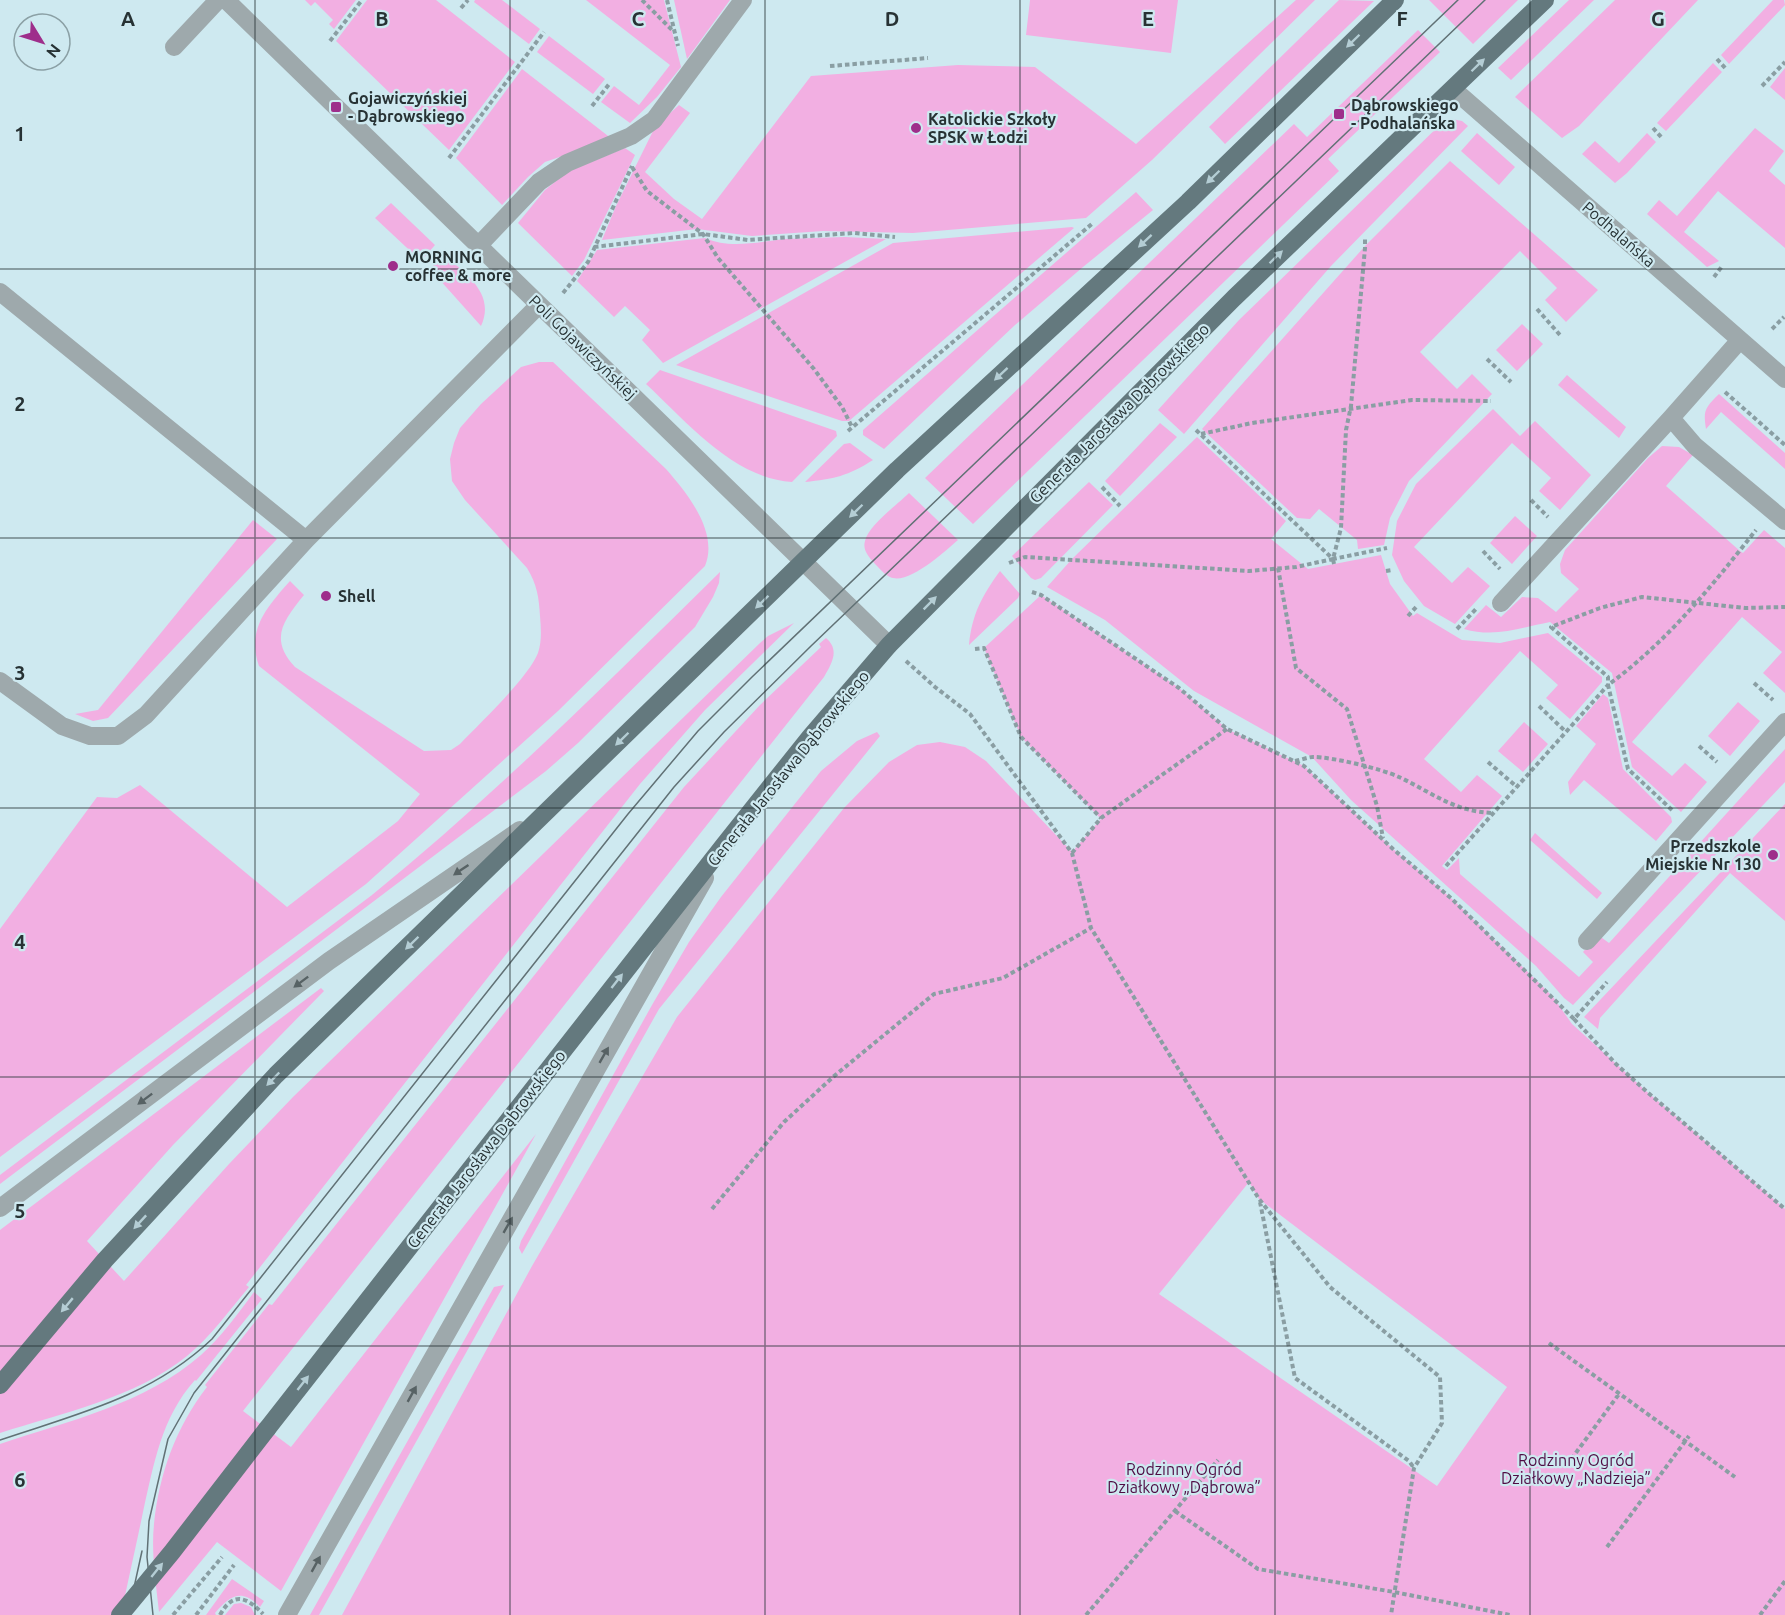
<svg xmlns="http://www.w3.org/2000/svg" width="1785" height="1615" viewBox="0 0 1785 1615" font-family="Ubuntu,sans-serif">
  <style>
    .green { fill: #f2afe2; fill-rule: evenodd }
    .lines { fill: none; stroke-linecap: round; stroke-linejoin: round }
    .path { stroke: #8a9ea3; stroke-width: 4; stroke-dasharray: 4.5 3; stroke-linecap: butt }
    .minor { stroke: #9ea9ac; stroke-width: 18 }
    .major { stroke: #64797e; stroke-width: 18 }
    .tram { stroke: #617175; stroke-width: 1.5 }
    .major-bridge { stroke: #64797e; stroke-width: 18 }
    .oneway { fill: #b4cdd4 }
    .oneway2 { fill: #576264 }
    .grid { fill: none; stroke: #273234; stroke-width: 1.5; stroke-opacity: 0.55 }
    .poi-dot { fill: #9e2e8b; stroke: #cee9f0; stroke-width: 2 }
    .labels { text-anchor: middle; stroke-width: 4.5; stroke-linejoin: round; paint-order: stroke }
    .poi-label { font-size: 16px; font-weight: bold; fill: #273234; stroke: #cee9f0; text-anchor: start }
    .street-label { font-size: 16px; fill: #273234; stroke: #cee9f0 }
    .park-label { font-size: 16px; fill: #4f0c44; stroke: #cee9f0 }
    .grid-label { font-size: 20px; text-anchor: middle; font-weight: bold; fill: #273234; stroke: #cee9f0; stroke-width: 4.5; stroke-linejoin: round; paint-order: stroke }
  </style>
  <rect width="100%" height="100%" fill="#cee9f0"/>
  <path class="green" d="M305 0H356L334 29 329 24 333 20 315 2 311 6Z
    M367 0H436L515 62 449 150 336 41Z
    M475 0H502L540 29 529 44 474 2Z
    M586 0H664L681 67 657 97 630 123 601 102 614 86 639 105 670 65Z
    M674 0H730L687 59Z
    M1030 0H1178L1171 53 1026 35Z
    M1296 0H1315L1152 160 1086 218 913 233 823 231 752 236 697 229 602 240 616 206 655 127 679 105 690 113 645 172 674 199 702 219 811 76 958 65 1035 67 1136 144Z
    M1339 0 1374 1 1225 144 1209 127Z
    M1429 0H1518L1473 44Z
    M1569 0H1594L1511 80 1498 68Z
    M1615 0H1698L1579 126 1562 138 1515 97Z
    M1773 0H1784L1785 5 1729 64 1721 55Z
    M1418 30 1440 52 1328 159 1339 171 973 524 925 478 1294 124 1307 137Z
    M549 36 605 79 593 94 537 52Z
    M1713 63 1722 72 1666 131 1657 123Z
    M1785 68V100L1770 87Z
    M522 69 612 139 545 162 528 177 502 205 456 158Z
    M1447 118 1462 121 1468 126 1331 266 1184 434 1158 410 1239 320Z
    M1755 128 1784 151 1769 171 1785 185V248L1718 191 1684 232 1719 261 1707 267 1647 214 1659 200 1677 216Z
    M1477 133 1515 167 1499 185 1461 151Z
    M1647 133 1656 142 1627 173 1615 183 1582 154 1595 141 1619 163Z
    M625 148 635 155 584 260 572 276 518 223 545 190 567 172Z
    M1450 161 1598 290 1566 322 1545 300 1557 288 1520 251 1420 352 1457 389 1472 374 1492 394 1409 481 1390 518 1384 545 1358 549 1357 540 1319 509 1310 519 1297 518 1202 429 1365 246Z
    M1136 192 1153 210 1083 267 1015 325 884 449 863 435V430Z
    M391 203 435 245 421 261 375 218Z
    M1072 227 1074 228 849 421H842L676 365 893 243Z
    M845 237 886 239 663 363 642 340 650 330 625 306 614 317 577 281 597 250 705 238C729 249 758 242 784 239 804 238 824 238 845 237Z
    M444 254C465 274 496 293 481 326L430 269Z
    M1522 324 1543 344 1517 371 1496 350Z
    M539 362H553L666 469C687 493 719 532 705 566L558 711 366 884 0 1157V929L97 797 117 798 140 785 287 907 398 821 420 794 259 666C246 630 267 607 290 581L304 595C283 621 269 639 295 667L424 751 451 750 460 744C480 723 528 678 538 653 542 641 541 629 540 616 539 598 537 584 527 568L465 500 452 481 450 459 454 443 460 428 481 404 521 367Z
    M660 370 836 431 837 436 792 482C733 478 687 422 646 384Z
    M1567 375 1626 427 1619 438 1558 385Z
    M1719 394 1785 453V469L1721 412 1706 429C1703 410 1705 408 1719 394Z
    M1493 409 1520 436 1535 421 1591 475 1560 510 1539 491 1551 478 1512 443 1414 547 1452 583 1468 567 1490 586 1455 624 1424 606 1404 581 1392 555 1397 521 1416 484Z
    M1160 423 1177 437 1120 496 1105 481Z
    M1197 437 1286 521 1271 539 1308 569 1381 555 1390 584 1413 616 1417 613 1462 640 1500 643 1548 633 1602 677V682L1570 719 1546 698 1558 685 1520 651 1424 759 1461 792 1477 775 1502 796 1442 866 1447 870 1459 858 1460 874 1579 977 1593 962 1583 952 1598 935 1609 943 1785 749V782L1573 1005 1564 998 1536 966 1351 800 1312 757 1194 691 1105 620 1047 587 1072 559Z
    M850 443 873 460C848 476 834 479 805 482L844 444Z
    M1662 446 1679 447 1693 455 1666 486 1740 551 1743 553 1764 530 1785 548V693L1763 673 1782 652 1742 617 1632 742 1672 776 1685 763 1707 782 1681 812 1632 767 1612 673 1550 622C1519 628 1495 638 1464 629L1486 605 1501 617 1522 597 1538 598 1556 612 1579 589 1561 573 1560 564 1565 550 1648 458Z
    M1089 482 1113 505 1041 578 1035 580 1031 578 1012 556Z
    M909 493 958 540C945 551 908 586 890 577 885 575 880 569 876 565 870 558 862 551 865 541 868 526 898 504 909 493Z
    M1515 516 1537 536 1512 564 1490 543Z
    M253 520 277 539 108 718 93 721 75 714 98 710Z
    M1000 571 1020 594 1018 598 969 645C972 614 982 596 1000 571Z
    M720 572 719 583 713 597 695 627 578 743 546 771 0 1184V1175L372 895C495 795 607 683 720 572Z
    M1041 595 1179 688 1227 729 1304 766 1393 849 1452 899 1533 977 1553 997 1572 1024 1646 1091 1785 1209V1615H342L532 1266 677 1017 844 808 889 762 917 745 940 742 965 747 986 761 1072 852 1101 819 1021 737 984 648ZM1249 1182 1259 1199 1507 1387 1437 1486 1159 1294Z
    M794 623 705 710 640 784 246 1285 249 1287C229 1311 211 1336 187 1356 135 1398 62 1413 0 1433V1230L321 988 324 991 173 1145 87 1241 124 1281 229 1164 293 1097 760 643 768 636Z
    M826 638C840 650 832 663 824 677L243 1411 291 1447 536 1134 281 1591 217 1542 159 1612C156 1583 151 1553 154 1524 159 1474 176 1427 207 1387L205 1385 269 1304 272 1305 684 787 760 705 821 647 819 644Z
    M1603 694 1608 698 1623 769 1671 817 1672 822 1656 841 1584 780 1570 795 1568 782 1596 744 1576 726Z
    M1738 702 1760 721 1730 756 1708 736Z
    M1524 722 1548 744 1523 772 1498 751Z
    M877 732 880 736 659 1009 522 1254 519 1248 521 1241 652 1005 689 942 721 897 821 771 857 741Z
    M1785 804V921L1730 873 1600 1018 1598 1029 1584 1017Z
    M1535 833 1602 893 1597 899 1530 840Z
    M504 1285 319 1615H310L494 1287Z
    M254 1292 262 1299 196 1381 195 1380C161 1418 154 1464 143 1512 136 1546 128 1581 121 1615H0V1444C68 1421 145 1404 201 1355 221 1337 238 1314 254 1292Z
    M232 1579 264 1601 260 1607C242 1588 230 1595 215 1613L216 1615H206Z
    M241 1603 251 1607 255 1615H225L234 1604Z"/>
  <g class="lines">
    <path class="path" d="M642 0 673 31
      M667 0 678 46
      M461 8 468 0
      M330 41 362 0
      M1717 59 1727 70
      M830 66 928 58
      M1762 86 1785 62
      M592 106 610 83
      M1653 128 1663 139
      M449 158 544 32
      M632 167 647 191 703 234 718 258 814 369 842 407 852 427
      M594 247 703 234 748 240 854 233 895 237
      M1714 277 1723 265
      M563 293 588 262 632 166
      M1537 309 1560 335
      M1772 329 1784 317
      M1487 359 1511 382
      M1725 392 1785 445
      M1196 430 1333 559 1387 548
      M848 431 1093 223
      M1201 434 1252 423 1412 400 1491 401
      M1102 487 1120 506
      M1531 500 1548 517
      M1483 551 1500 569
      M1009 563 1025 557 1249 571 1296 567 1333 559
      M1334 564 1333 559 1341 528 1346 430 1351 406 1365 248V239
      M1278 568 1296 668 1347 709 1377 806 1383 838
      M1386 571 1392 570
      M1032 592 1041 595 1179 688 1227 729 1304 766 1393 849 1452 899 1574 1019 1607 982
      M1408 616 1417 606
      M1457 629 1477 608
      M975 649 984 648 1021 737 1101 818
      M906 661 935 687 970 714 1072 853 1091 928 1259 1199 1330 1287 1440 1377 1442 1423 1414 1468 1391 1615
      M1754 683 1773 700
      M1539 706 1566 732
      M1699 746 1717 762
      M1295 761C1301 760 1308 757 1313 757 1333 757 1382 769 1399 777 1433 793 1454 812 1494 813
      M1488 762 1517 787
      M1672 810 1628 769 1608 685C1667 642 1711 587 1756 530
      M1072 853 1101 818 1227 729
      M1446 866 1608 685V677L1551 627 1600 608 1642 597 1745 608 1785 607
      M1574 1019 1616 1064 1646 1091 1785 1209
      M1260 1202 1295 1378 1409 1461 1414 1468
      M712 1209 784 1122 833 1077 934 994 1003 978 1091 928
      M1549 1343 1735 1477
      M1567 1465 1619 1394
      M1175 1511 1258 1569 1394 1592 1510 1615
      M1607 1547 1689 1436
      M173 1615 222 1557
      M196 1615 234 1565
      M220 1615C233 1591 247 1597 263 1614
      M1086 1615 1218 1460
      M1760 1615 1785 1581"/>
    <path class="minor" d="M226 0 889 645
      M174 47 218 0
      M1453 89 1785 379
      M478 246 539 182 567 163 631 136 654 120 743 0
      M0 292 306 540
      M1671 418 1695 446 1785 521
      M1501 603 1671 418 1740 340
      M0 681 62 726 90 736H118L146 715 306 540 539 305
      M1587 941 1785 722
      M0 1208 329 961 520 830
      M287 1615 705 878"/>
    <path class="major" d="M0 1385 105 1260 276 1075 897 470 1188 202 1395 0
      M267 1429 724 845 810 737 889 645 1234 298 1545 0"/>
    <path class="tram" d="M0 1440C77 1414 151 1397 212 1339L628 814 698 731 752 677 1458 0
      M128 1615 142 1551
      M153 1615 147 1557 149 1521 168 1439 194 1393 674 787 724 732 811 646 1485 0"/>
    <path class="major-bridge" d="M120 1615 172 1552 267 1429"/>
  </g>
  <defs><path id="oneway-solid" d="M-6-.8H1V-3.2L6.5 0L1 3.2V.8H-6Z" transform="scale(1.5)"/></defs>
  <g class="oneway">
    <use href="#oneway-solid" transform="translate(1353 41) rotate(136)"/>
    <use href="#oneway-solid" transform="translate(1478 65) rotate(-44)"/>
    <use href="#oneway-solid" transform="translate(1213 177) rotate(136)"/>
    <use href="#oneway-solid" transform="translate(1145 241) rotate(137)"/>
    <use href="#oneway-solid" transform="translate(1276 257) rotate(-44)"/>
    <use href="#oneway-solid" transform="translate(1001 374) rotate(137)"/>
    <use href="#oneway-solid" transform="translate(856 511) rotate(136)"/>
    <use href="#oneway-solid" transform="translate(762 602) rotate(136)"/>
    <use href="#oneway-solid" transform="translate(930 603) rotate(-45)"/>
    <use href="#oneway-solid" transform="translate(622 739) rotate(136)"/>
    <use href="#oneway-solid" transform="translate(412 943) rotate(136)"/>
    <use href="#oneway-solid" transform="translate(617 981) rotate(-52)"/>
    <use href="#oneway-solid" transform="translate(273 1079) rotate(134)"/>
    <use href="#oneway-solid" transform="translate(140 1222) rotate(133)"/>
    <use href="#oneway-solid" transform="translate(67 1305) rotate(130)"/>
    <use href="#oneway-solid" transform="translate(303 1383) rotate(-52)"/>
    <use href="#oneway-solid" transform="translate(157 1570) rotate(-51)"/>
  </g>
  <g class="oneway2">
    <use href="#oneway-solid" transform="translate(461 870) rotate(146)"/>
    <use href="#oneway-solid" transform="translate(301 982) rotate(143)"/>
    <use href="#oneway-solid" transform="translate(604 1055) rotate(-60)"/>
    <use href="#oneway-solid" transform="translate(145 1099) rotate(143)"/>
    <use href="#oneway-solid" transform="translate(508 1225) rotate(-60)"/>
    <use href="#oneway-solid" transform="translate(412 1394) rotate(-61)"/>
    <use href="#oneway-solid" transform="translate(316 1564) rotate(-61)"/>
  </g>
  <path class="grid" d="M255 0V1615M510 0V1615M765 0V1615M1020 0V1615M1275 0V1615M1530 0V1615M0 269H1785M0 538H1785M0 808H1785M0 1077H1785M0 1346H1785"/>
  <g class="poi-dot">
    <rect x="330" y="101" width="12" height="12" rx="3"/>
    <rect x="1333" y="108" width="12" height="12" rx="3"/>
    <circle cx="916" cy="128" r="6"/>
    <circle cx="393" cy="266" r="6"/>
    <circle cx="326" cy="596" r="6"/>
    <circle cx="1773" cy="855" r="6"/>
  </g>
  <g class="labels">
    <g class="poi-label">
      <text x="348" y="104">Gojawiczyńskiej<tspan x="348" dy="18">- Dąbrowskiego</tspan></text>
      <text x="1351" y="111">Dąbrowskiego<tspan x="1351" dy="18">- Podhalańska</tspan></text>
      <text x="928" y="125">Katolickie Szkoły<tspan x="928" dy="18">SPSK w Łodzi</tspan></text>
      <text x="405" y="263">MORNING<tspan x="405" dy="18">coffee &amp; more</tspan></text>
      <text x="338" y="602">Shell</text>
      <text x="1761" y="852" text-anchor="end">Przedszkole<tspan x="1761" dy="18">Miejskie Nr 130</tspan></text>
    </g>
    <g class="street-label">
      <text transform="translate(1619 234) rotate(41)" y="6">Podhalańska</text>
      <text transform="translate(583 347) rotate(44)" y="6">Poli Gojawiczyńskiej</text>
      <text transform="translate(1119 413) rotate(-45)" y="6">Generała Jarosława Dąbrowskiego</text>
      <text transform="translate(788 768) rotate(-51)" y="6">Generała Jarosława Dąbrowskiego</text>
      <text transform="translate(486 1149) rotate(-52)" y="6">Generała Jarosława Dąbrowskiego</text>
    </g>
    <g class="park-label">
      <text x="1576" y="1466">Rodzinny Ogród<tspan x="1576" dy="18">Działkowy „Nadzieja”</tspan></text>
      <text x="1184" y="1475">Rodzinny Ogród<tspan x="1184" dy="18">Działkowy „Dąbrowa”</tspan></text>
    </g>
  </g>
  <g class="grid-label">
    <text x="128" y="26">A</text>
    <text x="382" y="26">B</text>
    <text x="638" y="26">C</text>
    <text x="892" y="26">D</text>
    <text x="1148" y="26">E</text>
    <text x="1402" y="26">F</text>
    <text x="1658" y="26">G</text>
    <text x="20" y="141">1</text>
    <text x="20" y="411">2</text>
    <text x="20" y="680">3</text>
    <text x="20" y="949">4</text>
    <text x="20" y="1218">5</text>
    <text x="20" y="1487">6</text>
  </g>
  <g transform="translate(42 42) rotate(128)"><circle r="28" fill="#cee9f0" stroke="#8ba0a5" stroke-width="1.5"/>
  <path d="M0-4.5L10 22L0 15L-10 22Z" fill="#9e2e8b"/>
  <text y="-9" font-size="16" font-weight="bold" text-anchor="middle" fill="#273234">N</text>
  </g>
</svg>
